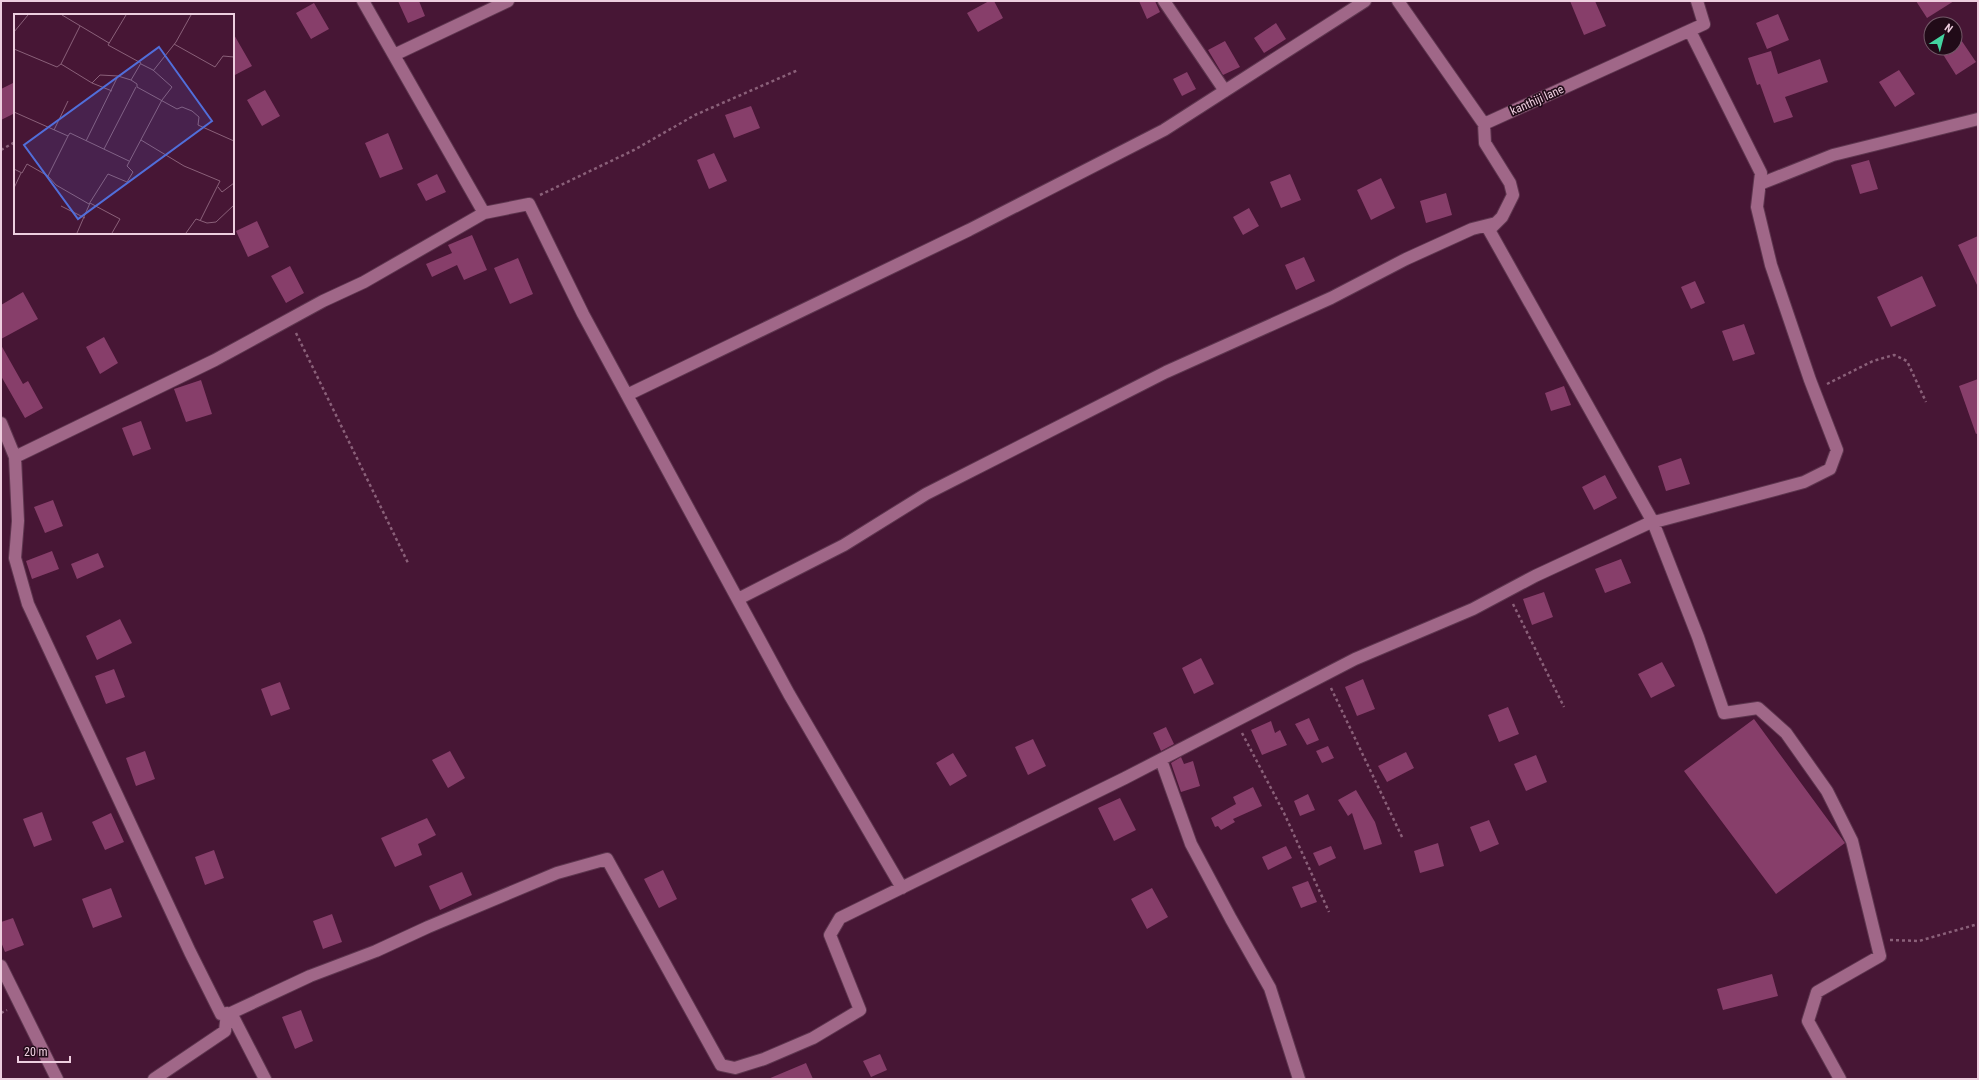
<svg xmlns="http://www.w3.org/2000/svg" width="1979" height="1080" viewBox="0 0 1979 1080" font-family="'Roboto Condensed',sans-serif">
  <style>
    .building { fill: #873e6a }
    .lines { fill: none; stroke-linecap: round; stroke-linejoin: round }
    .minor-casing { stroke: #5e364f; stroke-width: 14 }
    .path { stroke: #8a6079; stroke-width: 2.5; stroke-dasharray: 3 3; stroke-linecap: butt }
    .minor { stroke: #a06788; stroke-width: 12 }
    .labels { text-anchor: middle; stroke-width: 3.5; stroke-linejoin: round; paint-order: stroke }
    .street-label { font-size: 12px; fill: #eecedf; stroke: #210b18 }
    .inset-road { fill: none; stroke: #8a6079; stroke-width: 1 }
    .view { fill: #516eda; fill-opacity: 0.15; stroke: #516eda; stroke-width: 2 }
    .inset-edge { fill: none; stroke: #eecedf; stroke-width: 2 }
  </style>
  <rect width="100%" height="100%" fill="#471635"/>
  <path class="building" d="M398 1H419L425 16 408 23Z
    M989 1H994L1003 18 978 32 967 13Z
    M1139 1H1155L1160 12 1147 19Z
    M1570 1H1595L1606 26 1584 35Z
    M1916 1H1954L1927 18Z
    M314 3 329 29 311 39 296 13Z
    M1778 14 1789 40 1767 49 1756 23Z
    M1276 23 1286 39 1264 53 1254 38Z
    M1955 31 1976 62 1956 75 1939 48H1955Z
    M233 33 252 66 233 76Z
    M1225 41 1240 67 1223 75 1208 50Z
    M1771 51 1778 74 1820 59 1828 82 1785 97 1793 117 1774 123 1760 84 1757 85 1748 58Z
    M1899 70 1915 94 1895 107 1879 82Z
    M1187 72 1196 89 1182 96 1173 79Z
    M15 82V113L1 120V89Z
    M265 90 280 116 262 126 247 100Z
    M751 106 760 128 734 138 725 115Z
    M388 133 403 169 380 178 365 143Z
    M714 153 727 181 709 189 697 160Z
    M1869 160 1878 189 1860 194 1851 165Z
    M437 174 446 192 426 201 417 184Z
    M1290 174 1301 200 1281 208 1270 182Z
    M1381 178 1395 208 1371 220 1357 190Z
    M1446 193 1452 215 1426 223 1420 201Z
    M1249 208 1259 226 1243 235 1233 217Z
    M257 221 269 247 248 257 236 231Z
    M472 235 487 270 464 280 457 265 432 277 426 264 452 253 448 245Z
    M1978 236V287L1958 245Z
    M1304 257 1315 281 1296 290 1285 265Z
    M518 258 533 294 510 304 494 268Z
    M290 266 304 293 286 303 271 276Z
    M1922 276 1936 306 1891 327 1877 297Z
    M1695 281 1705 303 1691 309 1681 287Z
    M23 292 38 319 1 339V305Z
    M1744 324 1755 354 1733 361 1722 331Z
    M104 337 118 363 100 374 86 347Z
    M1 345 23 384 28 381 43 408 25 418 1 376Z
    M1978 379V433L1976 434 1959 386Z
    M201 380 212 414 186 422 174 389Z
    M1564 386 1571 405 1551 411 1545 393Z
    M141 421 151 449 133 456 122 428Z
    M1681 458 1690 484 1666 491 1658 466Z
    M1605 475 1617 498 1594 510 1582 487Z
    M53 500 63 526 45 533 34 507Z
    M52 551 59 569 32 579 26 561Z
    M98 553 104 567 77 579 71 564Z
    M1621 559 1631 583 1605 593 1595 569Z
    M1544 592 1553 617 1532 625 1523 599Z
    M120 619 132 643 97 660 86 636Z
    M1201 658 1214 684 1194 694 1182 668Z
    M1662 662 1675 686 1651 698 1638 674Z
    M114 669 125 697 106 704 95 676Z
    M1363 679 1375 709 1357 716 1345 687Z
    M280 682 290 709 271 716 261 689Z
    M1508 707 1519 734 1499 742 1488 715Z
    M1309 718 1319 740 1307 745 1295 724Z
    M1754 719 1845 843 1776 894 1684 771Z
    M1271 721 1275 733 1280 730 1287 745 1262 755 1251 730Z
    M1166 727 1174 744 1161 751 1153 733Z
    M1033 739 1046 766 1028 775 1015 747Z
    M1328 746 1334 758 1322 763 1316 751Z
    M145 751 155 779 136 786 126 758Z
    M450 751 465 778 448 788 432 760Z
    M1406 752 1414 768 1387 782 1378 766Z
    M953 753 967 776 950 786 936 763Z
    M1536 755 1547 782 1526 791 1514 764Z
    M1181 757 1184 764 1193 761 1200 786 1181 792 1171 763Z
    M1253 787 1262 806 1233 819 1235 822 1221 830 1218 826 1215 827 1211 818 1236 804 1233 797Z
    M1356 790 1375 822 1382 844 1364 850 1352 813 1348 816 1338 800Z
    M1308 794 1315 810 1300 816 1294 801Z
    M1120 798 1136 830 1114 841 1098 808Z
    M42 812 52 840 34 847 23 819Z
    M111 813 124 842 105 850 92 822Z
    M427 818 436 835 418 844 422 855 395 867 381 838Z
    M1489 820 1499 844 1480 852 1470 827Z
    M1438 843 1444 866 1420 873 1414 851Z
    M1286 846 1292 858 1268 870 1262 857Z
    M1331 846 1336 858 1319 866 1313 853Z
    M214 850 224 878 205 885 195 857Z
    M663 870 677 899 659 908 644 879Z
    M462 872 472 895 440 910 429 886Z
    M1308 881 1317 902 1301 908 1292 887Z
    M111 888 122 917 93 928 82 899Z
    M1152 888 1168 917 1147 929 1131 899Z
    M332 914 342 942 323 949 313 921Z
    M13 918 24 945 5 952 1 942V922Z
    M1772 974 1778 996 1723 1010 1717 989Z
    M301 1010 313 1041 295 1049 282 1017Z
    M880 1054 887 1070 871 1077 863 1061Z
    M806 1063 813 1079H768Z"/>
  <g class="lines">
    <defs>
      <path id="minor" d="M363 1 484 213 529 204 583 314 789 694 902 888
        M1164 1 1225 91
        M1398 1 1484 124 1704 24 1697 1
        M394 55 508 1
        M1484 124 1485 143 1510 183 1513 195 1502 217 1489 230 1653 522 1698 637 1724 713 1758 708 1786 733 1827 791 1852 841 1880 956 1817 992 1808 1021 1840 1079
        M1760 184 1833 155 1978 119
        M627 395 969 230 1164 130 1365 1
        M1 423 15 457 18 521 15 558 28 604 190 952 221 1014 231 1013 310 976 376 951 428 927 557 873 607 859 721 1065 735 1068 764 1059 813 1038 860 1010 830 935 840 918 1125 778 1355 659 1473 609 1535 576 1647 524 1804 482 1830 469 1837 450 1810 380 1771 265 1757 207 1761 173 1690 31
        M15 457 215 360 323 301 364 282 484 213
        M738 599 844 545 926 494 1166 372 1331 298 1406 259 1472 229 1496 223
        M1161 760 1191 844 1231 919 1270 988 1299 1079
        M1 966 57 1079
        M231 1013 265 1079
        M154 1079 225 1031 227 1013"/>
    </defs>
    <use href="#minor" class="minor-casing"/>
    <path class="path" d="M1 150 15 142
      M540 195 634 150 695 115 798 70
      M296 333 408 563
      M1827 384 1873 361 1894 355 1907 361 1926 402
      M1513 604 1564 707
      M1331 688 1403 839
      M1242 733 1284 813 1329 912
      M1890 940 1919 941 1978 924
      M1 1013 7 1010"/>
    <use href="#minor" class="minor"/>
  </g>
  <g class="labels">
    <g class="street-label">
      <text transform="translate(1537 100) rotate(-24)" y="4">kanthiji lane</text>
    </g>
  </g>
  <g transform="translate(14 14)">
    <rect width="220" height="220" fill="#471635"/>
    <path class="inset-road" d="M48 1 95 29M0 18 14 1M160 30 201 53 209 42 220 43M0 35 43 53 47 50 78 69 86 61 104 62 117 66 127 49 94 31 112 1M47 50 66 12M139 57 162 28 177 1M117 66 123 70V73L163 95 168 93 178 97 185 103 184 111 220 127M78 69 98 77M0 98 54 122 56 119 115 147M40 116 54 87M127 126 170 152 206 167 186 207M72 127 104 62M90 135 122 73M0 155 8 159 13 150 34 162 42 171 75 190 94 160 113 168 119 158 113 152 148 86 158 73 139 56 127 50M34 162 54 122M204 173 208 178 220 169M0 174 7 159M76 189 106 205 98 219M47 192 71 204M63 219 76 189M172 219 182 205 193 209 202 208 220 191"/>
    <path class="view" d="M145 33 198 107 64 205 10 131Z"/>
    <rect width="220" height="220" class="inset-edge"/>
  </g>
  <rect width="1979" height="1080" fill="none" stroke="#eecedf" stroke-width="4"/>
  <g transform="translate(1943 36) rotate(36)"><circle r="19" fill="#210b18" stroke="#735968"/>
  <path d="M0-3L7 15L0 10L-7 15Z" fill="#43d4a0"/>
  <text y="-6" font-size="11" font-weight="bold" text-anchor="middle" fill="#eecedf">N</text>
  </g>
  <path d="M18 1056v6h52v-6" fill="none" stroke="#eecedf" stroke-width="2"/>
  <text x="24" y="1056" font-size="12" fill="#eecedf" stroke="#210b18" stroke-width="3" paint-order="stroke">20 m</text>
</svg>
